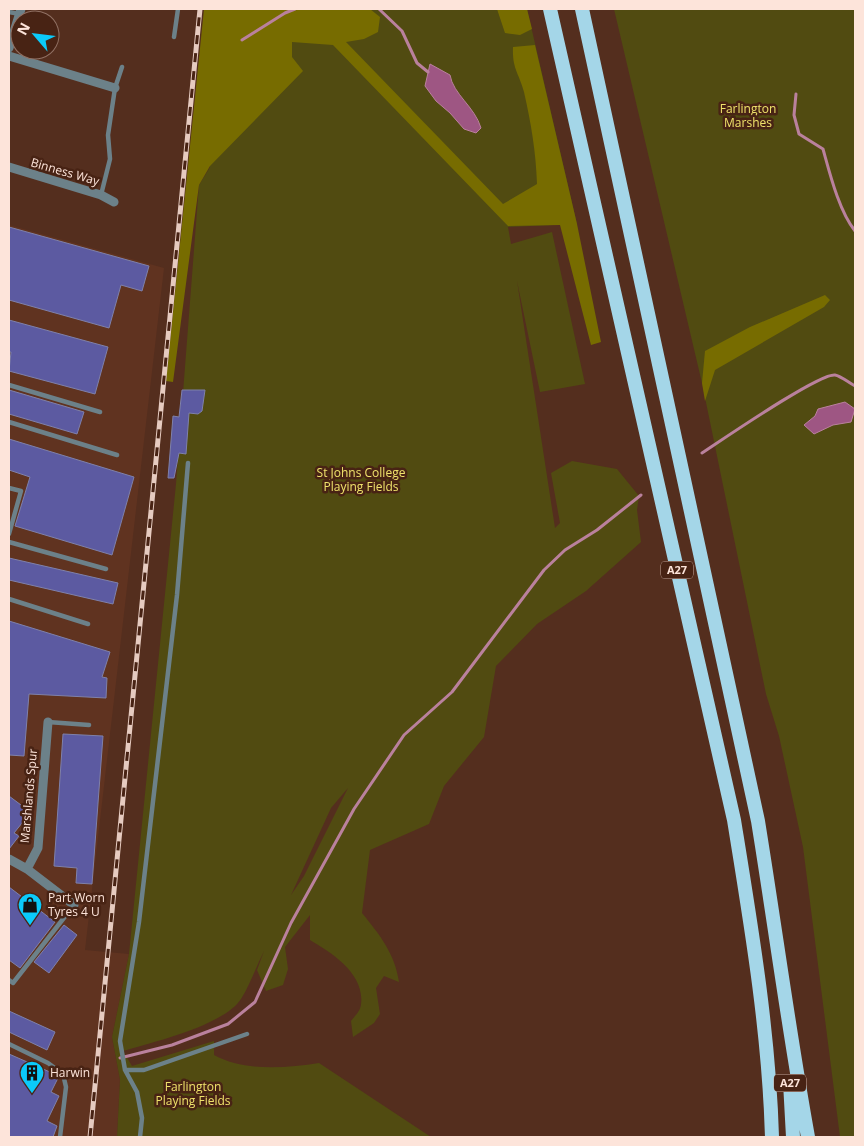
<svg xmlns="http://www.w3.org/2000/svg" width="864" height="1146" font-family="'Open Sans',sans-serif">
<style>
.built{fill:#603320}
.green{fill:#514b11;fill-rule:evenodd}
.forest{fill:#776c00}
.water{fill:#9e5683;stroke:#ba819d}
.lines{fill:none;stroke-linecap:round;stroke-linejoin:round}
.stream{stroke:#ba819d;stroke-width:3}
.building{fill:#5c5aa1;stroke:#7f81aa}
.service{stroke:#6c8189;stroke-width:4.5}
.minor{stroke:#6c8189;stroke-width:9}
.trunk{stroke:#a4d6e8;stroke-width:14}
.rail-casing{stroke:#e6cbc0;stroke-width:5}
.rail{stroke:#482314;stroke-width:3;stroke-dasharray:9;stroke-linecap:butt}
.labels{text-anchor:middle;stroke-width:5;stroke-linejoin:round;paint-order:stroke}
.shield{fill:#482314;stroke:#c7aa9f;stroke-width:1}
.shield-label{font-size:11px;font-weight:bold;fill:#fde4da}
.park-label{font-size:12px;fill:#efe26b;stroke:#482314}
.street-label{font-size:12px;fill:#fde4da;stroke:#482314}
.poi-label{font-size:12px;fill:#fde4da;stroke:#482314;text-anchor:start}
</style>
<rect width="100%" height="100%" fill="#542e1e"/>
<path class="built" d="M9,225l155,43 -79,682 44,4 -17,83 8,43 -3,57h-108z"/>
<path class="green" d="M204,9h323l50,215 -69,3 3,17 41,-12 33,152 -45,8 -23,-111 38,247 5,-5 -9,-50 21,-12 45,8 22,27 -2,14 4,32 -55,49 -49,33 -41,42 -12,71 -40,49 -15,38 -59,26 -8,63c18,22 33,41 37,69l-15,-6 -8,12 4,26 -6,9 -21,14 -2,-16c4,-5 10,-11 10,-17 4,-30 -29,-51 -51,-64v-25l-25,32 3,22 -5,16 -17,6 -9,-21 7,-19c-8,16 -14,34 -23,48 -18,27 -88,43 -118,52l9,15 82,-25v14c31,17 72,13 105,8l112,74h-314l3,-57 -8,-43 17,-83 47,-470 23,-299 11,-18zM348,788l-44,88 -13,19 40,-87z
M614,9h241v1128h-15l-37,-290 -24,-111 -13,-42 -64,-311z"/>
<path class="forest" d="M204,9h166l10,8 -2,15 -14,7 -18,3 157,162 34,-20c-1,-32 -6,-61 -13,-92 -5,-19 -12,-23 -11,-45l22,-2 42,179 24,118 -10,3 -31,-120 -52,1 -175,-181 -41,-3v15l11,14 -93,95 -11,19 -26,197 -7,-1z
M497,9h30l5,20 -12,6 -15,-2z
M825,295l5,5 -6,7 -109,63 -10,31 -3,-18 3,-32 45,-24z"/>
<path class="water" d="M430,64l20,11c3,19 25,32 31,53l-5,5 -12,-4 -14,-16 -14,-12 -11,-15z
M845,402l10,7 -4,13 -18,3 -19,9 -10,-9 11,-9 3,-7z"/>
<g class="lines">
<path class="stream" d="M379,9l23,22 15,32 11,9
M242,40l43,-27 10,-4
M796,94l-2,21 5,19 24,15c7,25 16,62 32,82
M702,453c20,-13 117,-80 133,-78 6,1 14,8 20,11
M120,1058l52,-13 56,-21 27,-22 36,-79 63,-114 50,-74 48,-43 92,-122 21,-20 32,-20 44,-35"/>
</g>
<path class="building" d="M9,227l140,39 -7,25 -21,-6 -12,43 -100,-28z
M9,320l99,27 -13,47 -86,-23 2,-19h-2z
M9,390l75,22 -7,22 -68,-20z
M182,390h23l-3,21 -4,3 -9,-1 -3,41 -7,-1 -5,25h-6l5,-62 6,1z
M9,439l125,38 -22,78 -97,-29 15,-49 -21,-7z
M9,558l109,25 -5,21 -104,-24z
M9,621l101,31 -8,25 5,1 -1,20 -77,-4 -5,62 -15,-1z
M63,734l40,2 -11,148 -16,-1 1,-15 -23,-2z
M9,796l16,12 -4,6 5,4 -12,15 5,3 -10,13z
M9,887l46,35 -35,46 -11,-8z
M64,925l13,10 -28,38 -15,-11z
M9,1011l46,21 -8,18 -38,-18z
M9,1054l50,22 -8,16 8,4 -12,25 10,5 -4,11h-44z"/>
<g class="lines">
<path class="service" d="M9,12l11,2
M174,37l4,-28
M101,195l9,-36 -2,-24 7,-47 7,-21
M9,385l91,27
M9,422l108,33
M9,488l12,3 -12,43
M9,542l97,27
M9,599l79,25
M48,722l41,3
M9,980l4,3 61,-78
M9,1044l39,19 15,11 3,13 -6,50
M125,1070h19l103,-36
M140,1137l2,-19 -5,-26 -12,-22 -5,-29 19,-119 38,-327 11,-132"/>
<path class="minor" d="M9,48l12,-39
M9,56l106,32
M9,167l92,28 13,7
M9,859l18,10 47,36
M27,869l11,-21 10,-126"/>
<path class="trunk" d="M550,9l184,811c17,105 35,211 38,317
M582,9l176,812c17,105 31,211 50,316
M790,1082l3,55"/>
<defs>
<path id="rail" d="M90,1137l110,-1128"/>
</defs>
<use href="#rail" class="rail-casing"/>
<use href="#rail" class="rail"/>
</g>
<defs>
<symbol id="shop-pin" viewBox="-11 -11 22 30"><path d="M0 17L-7.5 6A9.5 9.5 0 1 1 7.5 6Z" fill="#0bcafa" stroke="#482314"/><path d="M-5-2.5h2.3a2.7 3.5 0 0 1 5.4 0H5L5.5 6h-11ZM-1.5-2.5h3a1.5 2.3 0 0 0-3 0Z" fill="#111"/></symbol>
<symbol id="building-pin" viewBox="-11 -11 22 30"><path d="M0 17L-7.5 6A9.5 9.5 0 1 1 7.5 6Z" fill="#0bcafa" stroke="#482314"/><path d="M-4-6H4V6H1V3H-1V6H-4ZM-2.5-4.3h1.7v1.8h-1.7ZM.8-4.3h1.7v1.8H.8ZM-2.5-1h1.7V.8h-1.7ZM.8-1h1.7V.8H.8Z" fill="#111"/></symbol>
</defs>
<g fill-rule="evenodd">
<use href="#shop-pin" x="16" y="891" width="28" height="38"/>
<use href="#building-pin" x="18" y="1059" width="28" height="38"/>
</g>
<g class="labels">
<g class="shield">
<rect x="661" y="561.5" width="32" height="17" rx="4"/>
<rect x="774" y="1074.5" width="32" height="17" rx="4"/>
</g>
<g class="shield-label">
<text x="677" y="574">A27</text>
<text x="790" y="1087">A27</text>
</g>
<g class="park-label">
<text x="748" y="113">Farlington<tspan x="748" dy="14">Marshes</tspan></text>
<text x="361" y="477">St Johns College<tspan x="361" dy="14">Playing Fields</tspan></text>
<text x="193" y="1091">Farlington<tspan x="193" dy="14">Playing Fields</tspan></text>
</g>
<g class="street-label">
<text transform="translate(65 172) rotate(16)" y="4">Binness Way</text>
<text transform="translate(29 796) rotate(-85)" y="4">Marshlands Spur</text>
</g>
<g class="poi-label">
<text x="48" y="902">Part Worn<tspan x="48" dy="14">Tyres 4 U</tspan></text>
<text x="50" y="1077">Harwin</text>
</g>
</g>
<rect width="864" height="1146" fill="none" stroke="#fde4da" stroke-width="20"/>
<g transform="translate(35 35) rotate(298)"><circle r="24" fill="#482314" stroke="#907063"/>
<path d="M0-4L9 19L0 12L-9 19Z" fill="#0bcafa"/>
<text y="-8" font-size="14" font-weight="bold" text-anchor="middle" fill="#fde4da">N</text>
</g>
</svg>
